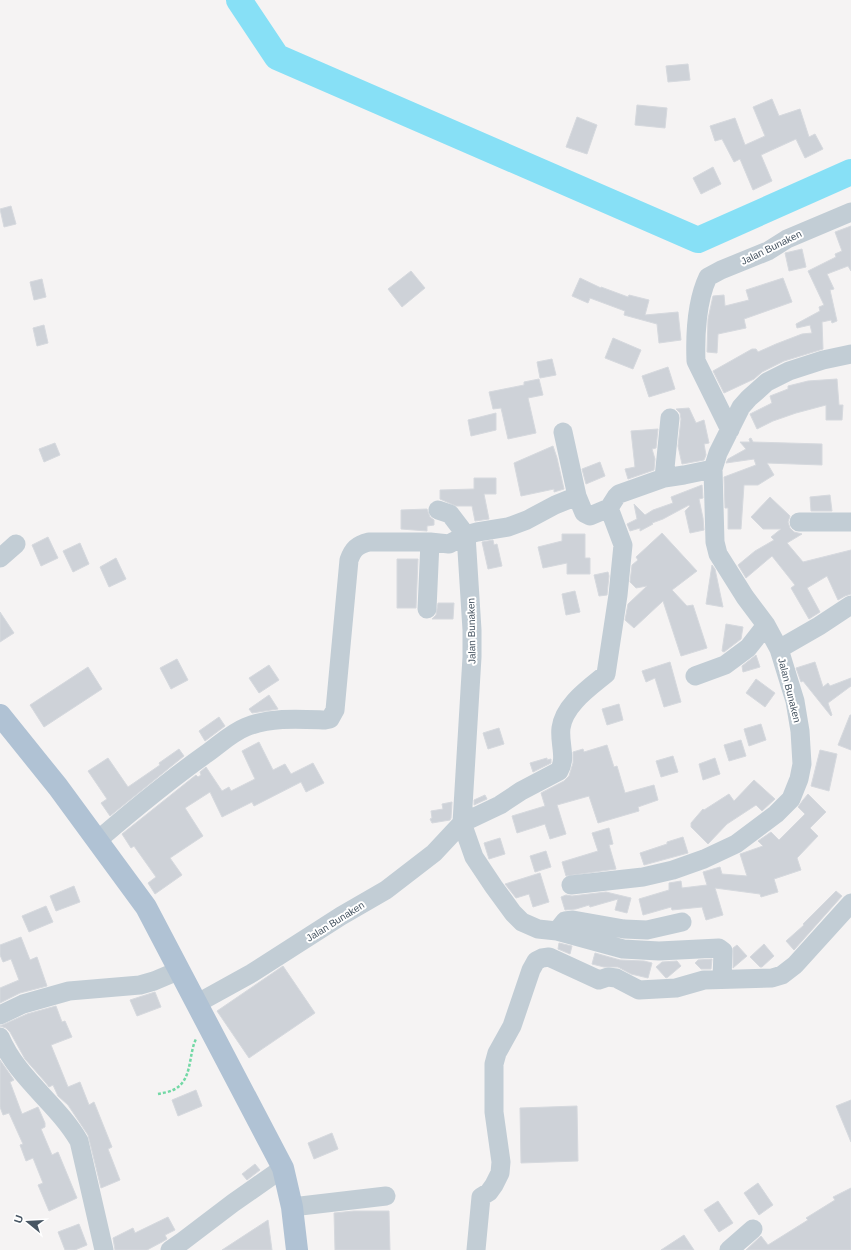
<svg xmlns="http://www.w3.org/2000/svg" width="851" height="1250" font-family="Arial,sans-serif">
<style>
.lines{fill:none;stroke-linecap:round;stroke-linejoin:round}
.river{stroke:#87e0f6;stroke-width:26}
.building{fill:#ced2d8;stroke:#d6d9de}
.path{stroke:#72d8a5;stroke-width:2.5;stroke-dasharray:3 2;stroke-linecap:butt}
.minor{stroke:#c2cdd5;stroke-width:19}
.major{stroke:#b0c2d4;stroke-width:22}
.labels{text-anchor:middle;stroke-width:4;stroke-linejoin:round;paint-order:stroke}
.street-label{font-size:10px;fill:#485663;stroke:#fff}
</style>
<rect width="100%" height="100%" fill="#f5f3f3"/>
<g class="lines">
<path class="river" d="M239,0l38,57 421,183 153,-68"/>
</g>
<path class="building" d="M688,64l2,16 -22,2 -2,-16z
M772,99l7,17 21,-7 9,28 6,-3 8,15 -18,9 -9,-19 -35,16 11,26 -19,9 -13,-31 -6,3 -12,-23 -7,2 -5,-15 25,-8 10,27 20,-9 -12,-29z
M637,105l30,3 -2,20 -30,-3z
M577,117l20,8 -10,29 -21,-7z
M713,167l8,17 -20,10 -8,-16z
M11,206l5,18 -12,3 -4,-18z
M851,226v45l-3,-5 -21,8 7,15 -4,1 7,31 -5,2 -1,-3 -9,2 1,27 -39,12 -22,11 -8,7 -30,14 -11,-22 39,-22h4l2,3 18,-8 26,-10 10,-1 -2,-8 -13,3 -1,-4 24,-13 -1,-4 5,-2 -16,-34 28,-14 -1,-3 7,-3 -7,-19z
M802,249l4,18 -17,4 -4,-18z
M411,271l14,17 -23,19 -14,-18z
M580,278l21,10v-1l27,10 1,-2 20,5 -4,15 33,-3 3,28 -22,3 -2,-19 -33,-9 1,-4 -35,-13 -2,5 -16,-7z
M783,278l9,24 -48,17 2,9 -28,6 -1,19 -10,-1 1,-33 5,-23 11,-1 1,11 24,-6 -3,-10z
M42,279l4,18 -12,3 -4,-18z
M44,325l4,18 -11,3 -4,-18z
M613,338l28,12 -8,19 -28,-11z
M552,359l4,16 -16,3 -3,-16z
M668,367l7,22 -26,8 -7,-21z
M539,379l4,16 -15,3 8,35 -28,6 -7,-31 -8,1 -4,-17 35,-7v-3z
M837,379l2,26h4l-1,15h-16v-15l-30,8 -23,8 -16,8 -7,-15 22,-11 -2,-7 18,-7v-3l20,-5z
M689,408l7,15 8,-3 5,23 -5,1 2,11 -2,5 -22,4 -4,-18 3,-27 -1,-6 -4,-4z
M496,413v17l-25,6 -3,-16z
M658,429l-2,19 -4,1 3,10 -1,11 -26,9 -3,-10 10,-2 -4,-36z
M751,438l2,4 69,2v21l-55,-2 7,12 -16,10h-14l-3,44h-13v-21h-3l-1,-31 32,-12 -2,-6 -28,4 2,-4 18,-10 -6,-7h10l-1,-3z
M55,443l5,12 -16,7 -5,-13z
M553,446l4,12 7,31 -10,3v-3l-33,7 -7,-33z
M600,462l5,14 -19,8 -4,-15z
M474,478h22v16h-12l5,25 -14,2 -3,-15h-16l-16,-7v-9l34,-1z
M702,485l1,13 -4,1 4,19 1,12 -14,3 -5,-22 5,-5 -1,-1 -26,14 -11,4 1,1 -13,7v-3l-10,3 -3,-7 10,-5 -3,-15 11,11 8,-5 20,-7 -2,-6z
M830,495l2,16h-21l-1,-14z
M770,497l20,19 -2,6 2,6 4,4 8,2 -15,9 16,19 48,-12v44l-6,2 -7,4 -11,-24 -20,12 13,24 -11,7 -18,-31 4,-3 -23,-29 -26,22 -8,-13 17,-14 19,-11 -3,-3 10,-8h-18l-12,-12z
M427,509l3,8 4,3v5l-7,1v5l-26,-2v-19z
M662,533l35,38 -25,19 15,16 6,-1 14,43 -26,8 -18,-55 -29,27 -9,-8 3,-16 19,-18 -11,2 -6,-6 2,-17 6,-5 -2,-3z
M562,534h23v24h5v16h-23v-11l-24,5 -5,-21 24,-6z
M48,537l10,21 -17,8 -9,-21z
M493,540l1,5 3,-1 5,22 -14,3 -6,-27z
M80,543l9,21 -16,8 -10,-21z
M116,558l10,21 -17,8 -9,-20z
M397,559h21l-2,49h-19z
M712,565l3,4 8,38 -17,-3z
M608,572l1,4 -2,19 -8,1 -5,-21z
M575,591l5,21 -14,3 -4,-21z
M438,603h16l-1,16h-21l4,-4z
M0,612l14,21 -14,9z
M726,624l17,3 -2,12 -17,13 -2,-1z
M756,655l4,12 -17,5 -1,-6z
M177,659l11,21 -17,9 -11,-21z
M670,662l11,40 -17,5 -9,-29 -9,4 -4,-11z
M815,662l8,25 5,-4 2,3 21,-8v8l-23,17 4,12 -1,1 -28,-35 -2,1 -5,-14z
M269,665l10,15 -20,13 -10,-15z
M88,667l14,22 -58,38 -14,-22z
M756,679l19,14 -10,14 -19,-14z
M269,695l9,14 -26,4 -3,-4z
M619,704l4,16 -16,5 -5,-16z
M850,715h1v35l-13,-5z
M219,717l6,9 -20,15 -6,-10z
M761,724l5,16 -17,6 -5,-17z
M499,728l5,16 -16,5 -5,-16z
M741,740l5,16 -17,5 -5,-16z
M259,742l14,28 12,-6 6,10 22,-11 11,20 -18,9 -5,-10 -47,24 -2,-4 -30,15 -12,-25 -25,16 18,28 -33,22 12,17 -27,19 -7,-11 8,-6 -22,-31 -3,2 -9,-14 74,-59 2,2 3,-2 -1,-3 6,-5 16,24 7,-4 2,4 24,-12 -13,-28z
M607,745l7,22 3,-1 8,27 29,-8 4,15 -20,7 1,4 -41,12 -9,-27 -32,9 9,29 -16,5 -5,-15 -28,9 -5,-17 33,-10 -4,-13 23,-12 5,-5 4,-13v-11l10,-3 1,3z
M179,749l5,7 -74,60 -9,-13 6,-4 -19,-28 20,-13 20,29 32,-22 -1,-2z
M820,750l17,4 -8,37 -18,-5z
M673,756l5,16 -17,5 -5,-16z
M547,758v2l4,-1v4l-18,9 -3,-9z
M715,758l5,16 -17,6 -4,-16z
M754,780l21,19 -13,12 -6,-6 -29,19 -19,20 -17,-17v-4l12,-14 1,1 25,-16 5,7z
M808,794l18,18 -16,16 8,8 -21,22 4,12 -27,9 4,13 -17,5 -1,-3 -45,-6 8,27 -17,5 -4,-13 -30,3 -1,-3 -28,8 -4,-16 30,-9v-7l12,-2 1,7 25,-3 -4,-13 17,-5 2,7 25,2 -7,-22 23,-8 -5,-5 13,-9 8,8 26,-26 -7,-7 5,-7z
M485,795l2,4 -13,6v-5z
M452,802l-1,16 -1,2 -18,3 -2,-4 2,-1 -1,-7 12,-2 -1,-5z
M609,828l4,16 -4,1 7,24 -50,7 -4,-14 36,-11 -6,-18z
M683,837l5,16 -44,12 -4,-12 27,-9v-2z
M500,838l5,16 -16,5 -5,-16z
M546,851l5,16 -16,5 -5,-16z
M540,873l9,29 -16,5 -4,-13 -13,4 -11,-14z
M74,886l6,16 -24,9 -6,-15z
M836,891l6,5 -48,54 -8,-9 18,-16 -1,-1z
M606,892l25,6 -4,15 -12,-3 3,-11 -28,8 -1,-2 -13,4 -11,1 -4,-13 5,-2 6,1z
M46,906l7,16 -24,10 -7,-16z
M21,937l9,23 7,-3 10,29 -27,7 -20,10v-15l19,-8 -8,-21 -8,3 -3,-7v-10z
M559,943l13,3 -2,8 -12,-5z
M764,944l10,12 -12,11h-2l-10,-10z
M737,945l10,11 -14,12v-20z
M595,953l25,7 24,1 8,2 -4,15 -17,-4 -13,-7h-14l-12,-3z
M712,959l-1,10h-10l-6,-6 3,-3z
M677,961l4,5 -13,11 -2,1 -10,-11 6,-5z
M283,966l32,47 -66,45 -32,-47z
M155,992l6,15 -24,9 -7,-16z
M56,1006l6,16 3,-1 7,16 -21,8 17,42 12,-5 9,23 5,-3 18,45 -4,2 12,31 -19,8 -13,-53 -20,-30 -10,-9 -5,-11 -4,2 -3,-4 -21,-24 -15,-27 -4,-4 -6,-2 27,-12z
M0,1060l14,20 -4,2 12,32 16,-7 7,16v4l-4,2 11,26 6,-3 19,46 -28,13 -11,-26 5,-2 -10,-25 -7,3 -6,-16 3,-1 -14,-31 -6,2 -3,-8z
M196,1090l6,16 -24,10 -6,-16z
M851,1100v42l-15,-36z
M577,1106l1,55 -57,2 -1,-55z
M332,1133l6,16 -24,10 -6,-16z
M255,1164l5,6 -13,10 -5,-6z
M758,1183l15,22 -14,10 -15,-22z
M851,1188v62h-105l15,-14 7,9 40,-25 -2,-2 29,-18 -2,-3z
M718,1201l15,22 -14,9 -15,-22z
M354,1211h35l1,39h-55l-1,-37z
M168,1217l7,13 -10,5 2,4 -5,3 -15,8h-32l-2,-12 20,-10 2,5z
M268,1220l4,30h-50z
M79,1224l8,21 -12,5h-10l-7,-18z
M684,1235l10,15h-33z"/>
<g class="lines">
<path class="path" d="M158,1094c5,-1 11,-2 15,-4 20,-9 15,-35 23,-51"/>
<path class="minor" d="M730,430l-34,-69c-1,-26 1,-61 12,-84l13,-7 47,-19 19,-12 64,-27
M563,432l14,64 7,17 6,3 19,-8
M664,478l6,-60
M609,508l7,-11 3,-3 45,-16 20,-3 29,-6
M438,510l12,4 16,21 6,95v27l-10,166 12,34 20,30 19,26 9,9 16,7 19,2 66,18 36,2 60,-3 4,3 -1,28
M799,522h52
M0,558l16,-14
M427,609l3,-67 19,2 17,-9 11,-3 31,-5 19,-7 28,-15 22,-9
M779,649l40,-23 32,-21
M695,676l30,-11 23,-17 18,-23
M98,840c35,-30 70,-59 108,-86 13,-9 25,-21 40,-27 25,-10 53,-8 79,-7l5,-1 5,-9 14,-150c4,-11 8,-15 20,-18h61
M571,885l72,-8 30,-7 31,-11 32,-15 40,-30 15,-15 8,-20 3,-15 -2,-33 -5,-30 -16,-52 -13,-24 -21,-28 -27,-43 -3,-12 -2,-73 5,-16 23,-46 8,-9 18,-16 22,-11 34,-11 28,-6
M557,931l8,-10 8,-1 51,9 23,1 35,-8
M196,1004l56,-31 89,-57 45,-26 48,-37 28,-30 38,-18 21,-14 38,-20c8,-13 0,-28 2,-43 3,-23 28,-40 45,-54l12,-79 5,-50 -14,-37
M0,1015l23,-11 46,-13 71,-6 14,-4 26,-11
M0,1037c17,41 57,66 79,104l25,109
M292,1207l94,-11
M170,1250l13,-9 50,-38 50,-35
M476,1250l5,-53 8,-5 5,-7 6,-12 1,-11 -7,-50v-48l3,-11 15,-27 19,-56 5,-9 6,-3 7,-1 50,23 9,-3 8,1 23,12 37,-2 28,-8 68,-2 10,-3 13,-10 56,-62
M729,1250l24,-21"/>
<path class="major" d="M0,715l58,72 88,120 137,261 9,39 5,43"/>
</g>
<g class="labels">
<g class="street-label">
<text transform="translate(771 247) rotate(-26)" y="4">Jalan Bunaken</text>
<text transform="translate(471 631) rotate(-91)" y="4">Jalan Bunaken</text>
<text transform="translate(790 690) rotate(76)" y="4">Jalan Bunaken</text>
<text transform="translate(335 921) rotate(-32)" y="4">Jalan Bunaken</text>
</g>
</g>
<g transform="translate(28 1222) rotate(288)" stroke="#ffffff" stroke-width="3" paint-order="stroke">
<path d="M0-3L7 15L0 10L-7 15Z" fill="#485663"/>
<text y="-6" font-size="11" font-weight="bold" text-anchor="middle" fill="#485663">U</text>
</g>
</svg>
